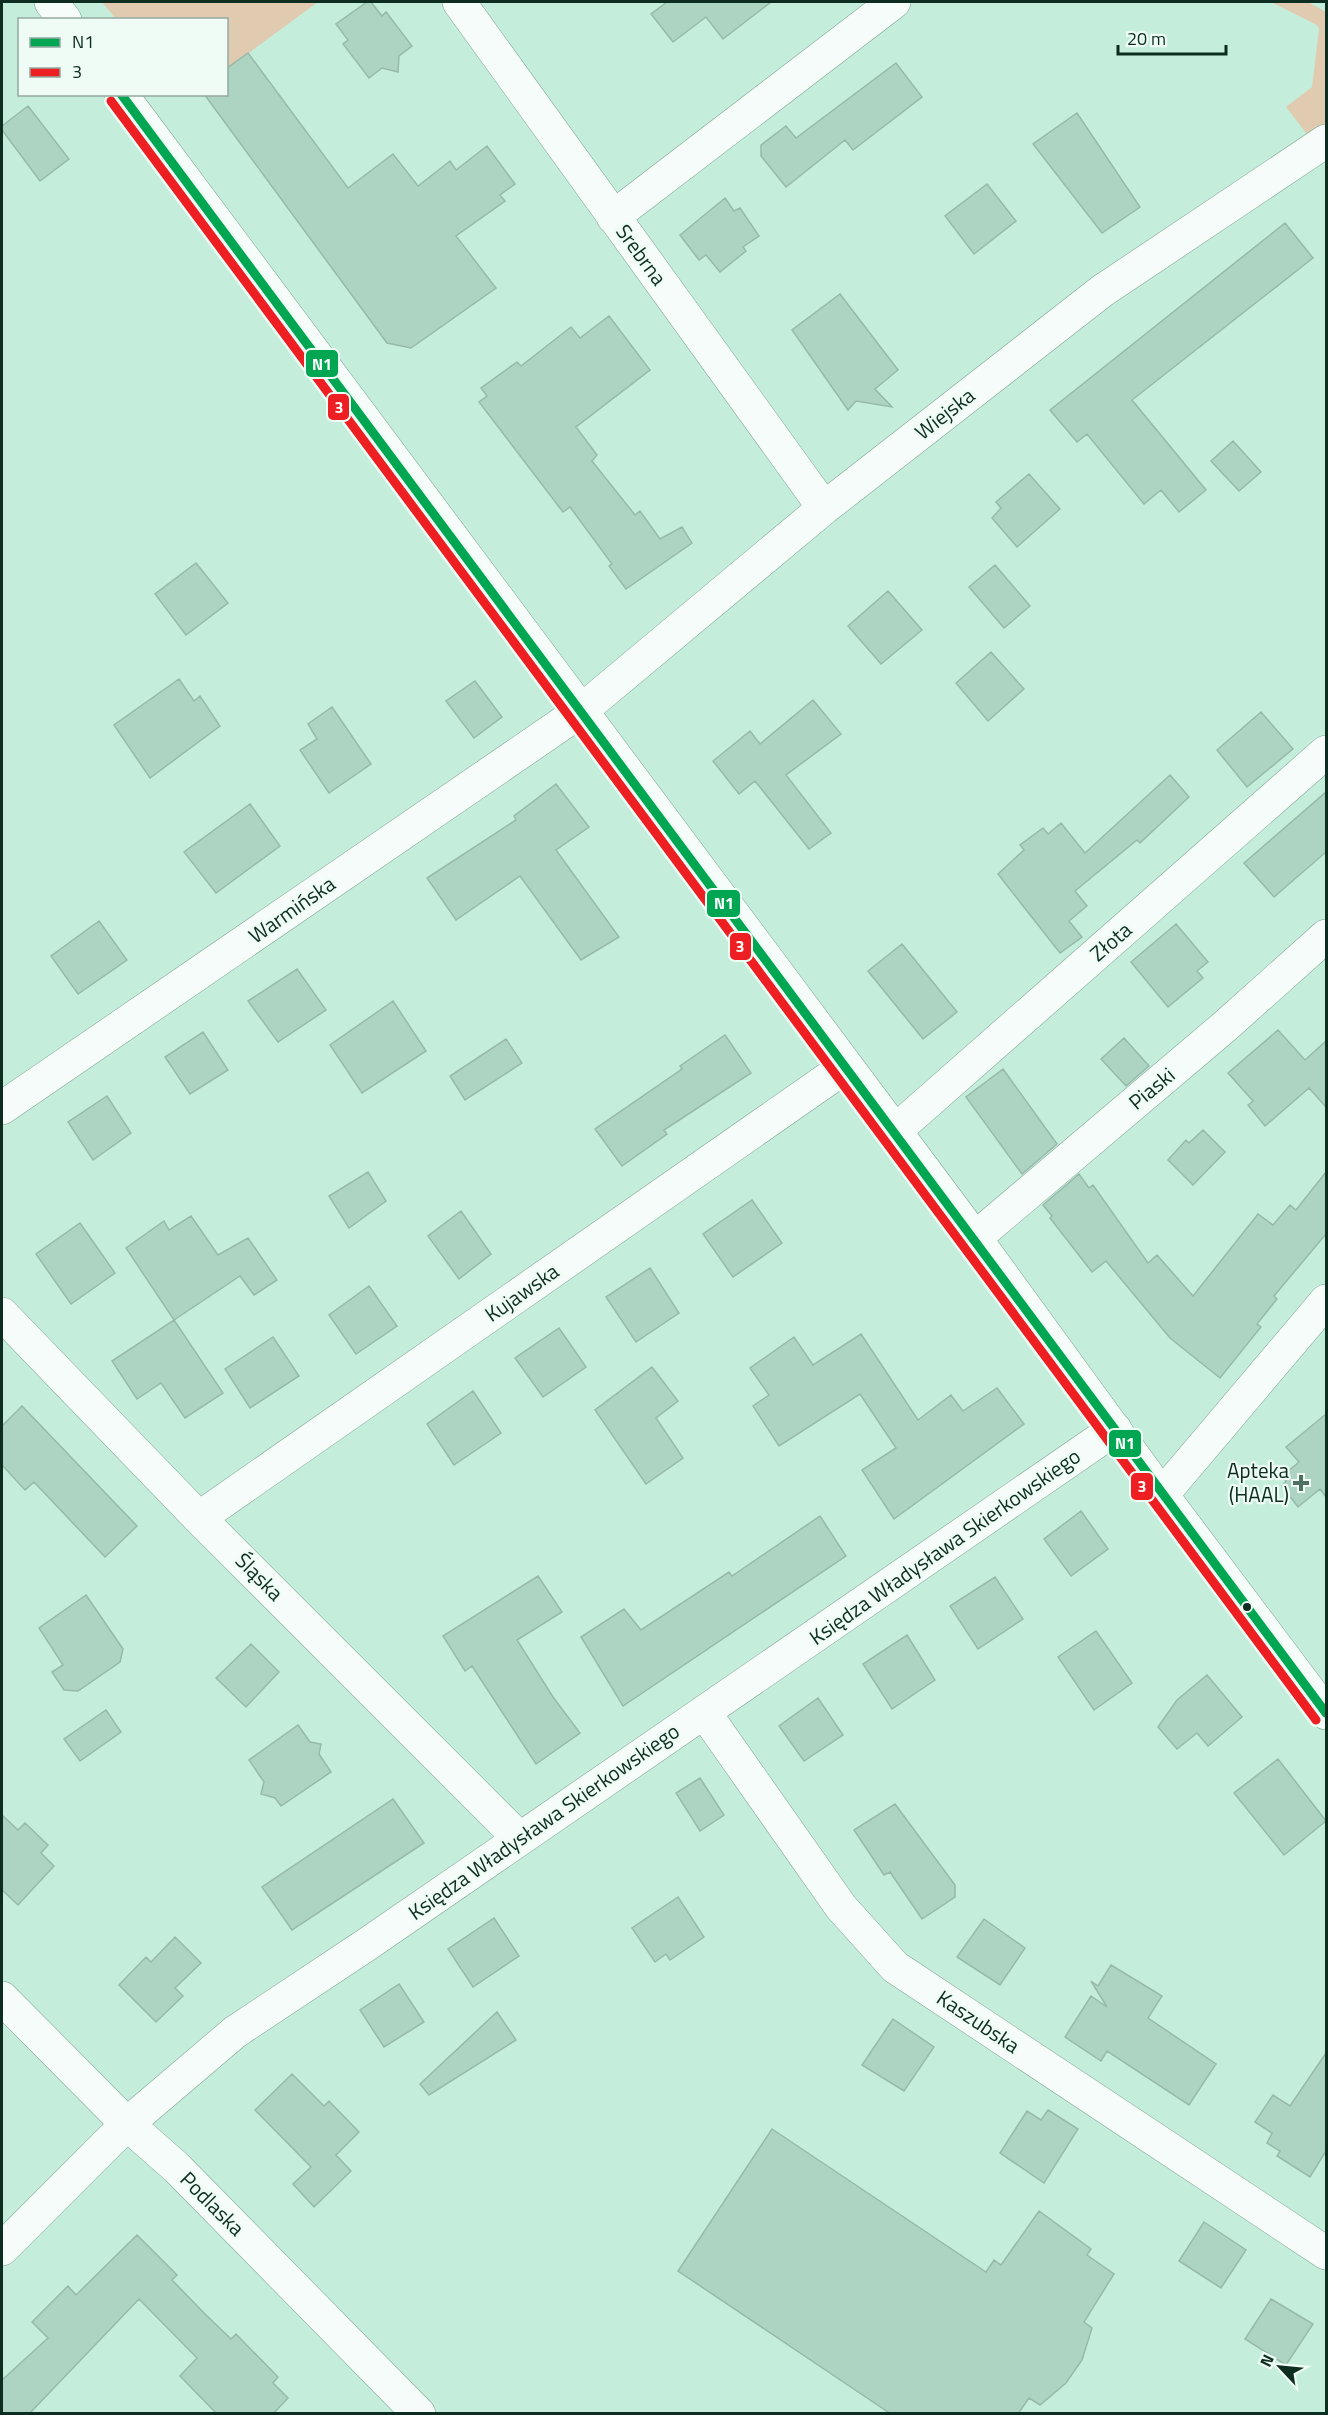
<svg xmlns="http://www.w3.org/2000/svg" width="1328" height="2415" font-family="'Titillium Web',sans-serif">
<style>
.green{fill:#e0cab0}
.building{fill:#add4c3;stroke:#97b9aa;stroke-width:1.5}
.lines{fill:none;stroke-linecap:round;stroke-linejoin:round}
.minor-casing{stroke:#81a394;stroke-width:34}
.minor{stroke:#f6fcfa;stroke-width:33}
.bus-1-casing{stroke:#eefcf5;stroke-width:14}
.bus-2-casing{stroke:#eefcf5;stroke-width:14}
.bus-1{stroke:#00a651;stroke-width:9}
.bus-2{stroke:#ee1f23;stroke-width:9}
.poi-dot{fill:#4d7162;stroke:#eefcf5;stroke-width:2}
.bus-dot{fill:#0d2d21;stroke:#eefcf5;stroke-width:2}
.labels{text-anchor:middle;stroke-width:4.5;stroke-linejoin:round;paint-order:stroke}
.street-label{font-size:21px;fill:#0d2d21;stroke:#eefcf5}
.poi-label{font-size:21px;fill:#0d2d21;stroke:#eefcf5;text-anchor:end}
.line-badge{stroke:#eefcf5;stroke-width:2}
.badge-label{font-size:16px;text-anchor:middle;font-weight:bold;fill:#fff}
</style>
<rect width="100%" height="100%" fill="#c4eedb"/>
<path class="green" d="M102,2h216l-91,67 -1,-49 -110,-1z
M1271,2h37l18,10v116l-16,10 -24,-31 26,-20 7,-58 -2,-4z"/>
<path class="building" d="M367,2h4l11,14 4,-4 26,34 -13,10 -1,16 -16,-4 -13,10 -26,-34 5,-4 -12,-16z
M667,2h104l-48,37 -17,-22 -33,25 -22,-28z
M248,53l100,135 45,-34 25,32 32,-25 6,9 31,-24 28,38 -15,11 5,6 -49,35 40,52 -85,60 -24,-5 -183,-249h22v-25z
M896,63l26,34 -69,53 -8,-10 -59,47 -25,-31v-11l25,-19 10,12z
M28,106l41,53 -29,22 -38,-51v-4z
M1077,113l63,94 -38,26 -69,-89z
M987,184l29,37 -42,33 -29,-38z
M725,198l9,13 6,-3 19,28 -16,11 3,4 -26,21 -14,-17 -7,5 -19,-25z
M1285,223l28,35 -181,142 74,90 -27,22 -18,-22 -17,14 -57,-70 -10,8 -27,-32z
M840,294l58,76 -23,19 17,18 -36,-6 -8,9 -56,-80z
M609,316l41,54 -74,57 21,28 -5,6 43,54 5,-4 20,28 22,-12 10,16 -66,46 -17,-23 3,-2 -42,-57 -7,5 -84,-110 8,-6 -6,-8 36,-26 4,4 50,-39 9,11z
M1233,441l28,31 -22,19 -28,-30z
M1029,474l31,35 -43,38 -25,-29 9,-10 -5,-6z
M196,563l32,40 -42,32 -31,-41z
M995,565l35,41 -26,22 -35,-41z
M888,591l34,39 -41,34 -33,-38z
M991,652l33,37 -36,32 -32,-38z
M179,679l15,22 6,-5 20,30 -70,52 -36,-53z
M475,681l27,36 -28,21 -28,-37z
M813,700l28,34 -55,41 45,58 -22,16 -54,-68 -16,13 -26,-33 37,-30 10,13z
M332,707l39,57 -42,29 -29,-43 17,-11 -9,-15z
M1261,712l32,37 -46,38 -30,-37z
M1170,775l19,22 -49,46 -3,-3 -62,51 12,15 -18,15 13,16 -22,16 -62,-79 26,-24 -4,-5 23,-17 5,6 13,-11 24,30z
M556,784l33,43 -33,23 63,87 -38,23 -61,-84 -64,44 -29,-42 89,-58 -2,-4z
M1326,792v60l-52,45 -30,-34z
M250,804l30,42 -64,47 -32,-41z
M99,921l28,39 -49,34 -27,-38z
M1176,924l32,38 -11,9 6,7 -35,29 -37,-45z
M902,944l55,68 -34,27 -55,-68z
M297,969l29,41 -48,32 -30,-41z
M393,1001l33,50 -64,42 -32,-48z
M1278,1030l27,30 21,-19v66l-17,-19 -44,38 -17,-21 5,-4 -25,-28z
M203,1032l25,38 -38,24 -25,-37z
M725,1035l26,38 -87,57 3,4 -45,32 -27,-37 87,-60 -2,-3z
M1124,1038l25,28 -23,20 -25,-27z
M506,1039l16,24 -57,37 -15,-24z
M1003,1069l54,75 -35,30 -56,-77z
M107,1096l24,37 -38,27 -25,-38z
M1203,1130l22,22 -32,33 -25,-25 18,-20 3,3z
M368,1172l18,29 -37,27 -20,-32z
M1326,1172v62l-52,62 3,3 -20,25 4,3 -41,51 -50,-40 -64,-77 -14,11 -42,-54 2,-2 -9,-11 36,-31 10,14 4,-3 55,78 9,-8 36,41 65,-82 15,11 17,-20 6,5z
M752,1200l30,43 -49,34 -30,-43z
M461,1211l30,43 -32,25 -31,-43z
M191,1216l27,39 30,-17 29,42 -23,15 -14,-19 -66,44 -48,-72 38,-27 5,9z
M80,1223l35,50 -44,31 -35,-50z
M650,1268l29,45 -43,29 -30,-45z
M369,1286l28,40 -41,28 -27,-39z
M174,1320l49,73 -38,25 -24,-35 -24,16 -25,-38z
M559,1328l27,39 -43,30 -28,-39z
M861,1334l57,86 33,-25 12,16 34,-23 27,36 -130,95 -32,-49 34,-22 -36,-54 -81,52 -26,-40 16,-11 -19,-27 44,-31 19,28z
M273,1337l26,39 -49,32 -25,-39z
M652,1367l26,34 -22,17 27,40 -37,26 -51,-74z
M473,1391l28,42 -47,32 -27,-41z
M22,1406l115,120 -32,31 -71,-75 -9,8 -23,-25v-39z
M1326,1414v83l-6,-8 -22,18 -16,-21 4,-5 -4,-5 17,-14 -13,-15z
M1081,1511l27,38 -37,27 -27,-37z
M820,1516l26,40 -223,150 -42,-69 43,-28 17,21 88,-58 3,4z
M538,1576l24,36 -45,28 36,57 27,36 -44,31 -64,-98 -7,5 -22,-35z
M995,1577l28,42 -45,30 -28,-43z
M86,1595l37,54 -3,13 -42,29 -14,-1 -12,-18 11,-7 -24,-37z
M1096,1631l36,52 -38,27 -36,-53z
M907,1635l28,45 -43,29 -29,-45z
M251,1644l28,28 -33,35 -30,-29z
M1207,1675l35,42 -34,29 -11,-13 -20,16 -19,-22 19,-27z
M818,1698l25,37 -39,26 -25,-35z
M106,1710l15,22 -41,29 -16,-22z
M298,1725l12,17 11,2 -2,10 12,18 -50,34 -6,-8 -14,-4 3,-12 -15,-22z
M1278,1759l48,62 -42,34 -50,-62z
M700,1778l24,37 -24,16 -24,-38z
M393,1799l31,44 -132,87 -30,-43z
M895,1804l60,81v12l-33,22 -32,-47 -6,3 -30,-45z
M2,1815l16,15 7,-7 23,22 -7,8 13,13 -36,39 -16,-15z
M678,1897l26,40 -34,23 -4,-6 -11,8 -23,-34z
M494,1918l25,38 -46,31 -25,-38z
M984,1919l41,29 -25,37 -43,-28z
M175,1937l26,26 -26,25 8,8 -27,26 -37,-37 27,-28 5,5z
M1111,1965l51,31 -14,22 68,46 -27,41 -82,-54 -6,10 -36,-24 26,-41 16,11 -16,-26 7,5z
M399,1984l25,38 -40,25 -24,-37z
M497,2012l19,28 -87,55 -9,-11z
M893,2019l41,28 -30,44 -42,-26z
M1326,2053v98l-16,26 -33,-21 3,-5 -13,-8 5,-10 -17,-11 18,-27 17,11z
M292,2074l32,32 5,-5 30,31 -23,23 15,16 -37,36 -21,-23 18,-17 -56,-57z
M1048,2110l30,19 -34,54 -44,-30 27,-42 14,9z
M772,2129l214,143 8,-12 7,5 38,-54 52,38 -4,6 27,19 -30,48 8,6 -10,32 -16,23 -26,22 -11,-7 -11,16h-127l-213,-143z
M1204,2222l42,28 -25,38 -42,-27z
M137,2235l40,40 -5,5 32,33 27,26 5,-5 42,43 -5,6 15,15 -15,16h-56l-37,-38 17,-18 -58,-59 -110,115h-27v-34l46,-42 -16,-16 36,-36 8,9z
M1271,2299l42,25 -27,41 -41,-26z"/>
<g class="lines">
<defs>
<path id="minor" d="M51,2l14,18
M459,2l365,506
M121,94l854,1144 187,257 164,218
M613,217l281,-215
M2,1108l580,-398 242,-202 278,-217 224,-150
M895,1131l431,-379
M975,1238l248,-210 103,-92
M2,1314l197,204 320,320
M1162,1495l164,-194
M199,1518l646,-451
M704,1712l137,195 54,60 431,286
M2,1998l125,126 49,43 243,247
M2,2249l125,-125 108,-92 131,-87 749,-516"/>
</defs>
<use href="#minor" class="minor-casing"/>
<use href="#minor" class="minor"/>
<defs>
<path id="bus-1" d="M121,94l1205,1619"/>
<path id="bus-2" d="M111,101l1205,1619"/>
</defs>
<use href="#bus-1" class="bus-1-casing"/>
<use href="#bus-2" class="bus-2-casing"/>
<use href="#bus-1" class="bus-1"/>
<use href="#bus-2" class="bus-2"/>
</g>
<path class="poi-dot" d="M1298 1474h6v6h6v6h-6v6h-6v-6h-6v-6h6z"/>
<circle class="bus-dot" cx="1247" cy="1607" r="5"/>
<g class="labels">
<g class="street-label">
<text transform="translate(641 255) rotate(54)" y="7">Srebrna</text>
<text transform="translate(945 414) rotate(-38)" y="7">Wiejska</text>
<text transform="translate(292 910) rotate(-35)" y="7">Warmińska</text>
<text transform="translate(1111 942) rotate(-41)" y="7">Złota</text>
<text transform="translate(1152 1089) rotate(-40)" y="7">Piaski</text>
<text transform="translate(522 1293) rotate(-35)" y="7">Kujawska</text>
<text transform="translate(945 1547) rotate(-35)" y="7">Księdza Władysława Skierkowskiego</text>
<text transform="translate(259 1577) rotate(45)" y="7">Śląska</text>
<text transform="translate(544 1822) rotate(-35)" y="7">Księdza Władysława Skierkowskiego</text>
<text transform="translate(978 2022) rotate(34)" y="7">Kaszubska</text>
<text transform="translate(212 2204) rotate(45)" y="7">Podlaska</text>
</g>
<g class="poi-label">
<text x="1289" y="1478">Apteka<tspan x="1289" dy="24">(HAAL)</tspan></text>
</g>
</g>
<g class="line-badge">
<rect x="305" y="349" width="34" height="29" rx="6" fill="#00a651"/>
<rect x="327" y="393" width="23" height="28" rx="6" fill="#ee1f23"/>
<rect x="706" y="889" width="35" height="29" rx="6" fill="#00a651"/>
<rect x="729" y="932" width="23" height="29" rx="6" fill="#ee1f23"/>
<rect x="1108" y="1429" width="34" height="29" rx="6" fill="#00a651"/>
<rect x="1130" y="1472" width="24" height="29" rx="6" fill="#ee1f23"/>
</g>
<g class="badge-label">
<text x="322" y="370">N1</text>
<text x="339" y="413">3</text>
<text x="724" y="909">N1</text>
<text x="740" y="952">3</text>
<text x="1125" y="1449">N1</text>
<text x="1142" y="1492">3</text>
</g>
<rect width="1328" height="2415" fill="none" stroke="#0d2d21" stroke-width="6"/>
<rect x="18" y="18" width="210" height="78" fill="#eefcf5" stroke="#94a9a0" stroke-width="1.5"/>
<rect x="30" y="38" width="30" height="9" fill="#00a651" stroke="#94a9a0" stroke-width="1.5"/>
<text x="72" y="48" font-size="18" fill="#0d2d21">N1</text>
<rect x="30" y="68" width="30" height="9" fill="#ee1f23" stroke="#94a9a0" stroke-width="1.5"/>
<text x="72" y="78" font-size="18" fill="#0d2d21">3</text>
<g transform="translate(1280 2367) rotate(296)" stroke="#eefcf5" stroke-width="4.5" paint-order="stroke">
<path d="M0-4.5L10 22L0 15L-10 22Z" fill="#0d2d21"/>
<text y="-9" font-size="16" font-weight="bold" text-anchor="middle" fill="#0d2d21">N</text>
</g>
<path d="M1118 45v9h108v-9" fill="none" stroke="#0d2d21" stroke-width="3"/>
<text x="1127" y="45" font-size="18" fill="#0d2d21" stroke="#eefcf5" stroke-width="4.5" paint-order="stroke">20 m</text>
</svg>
